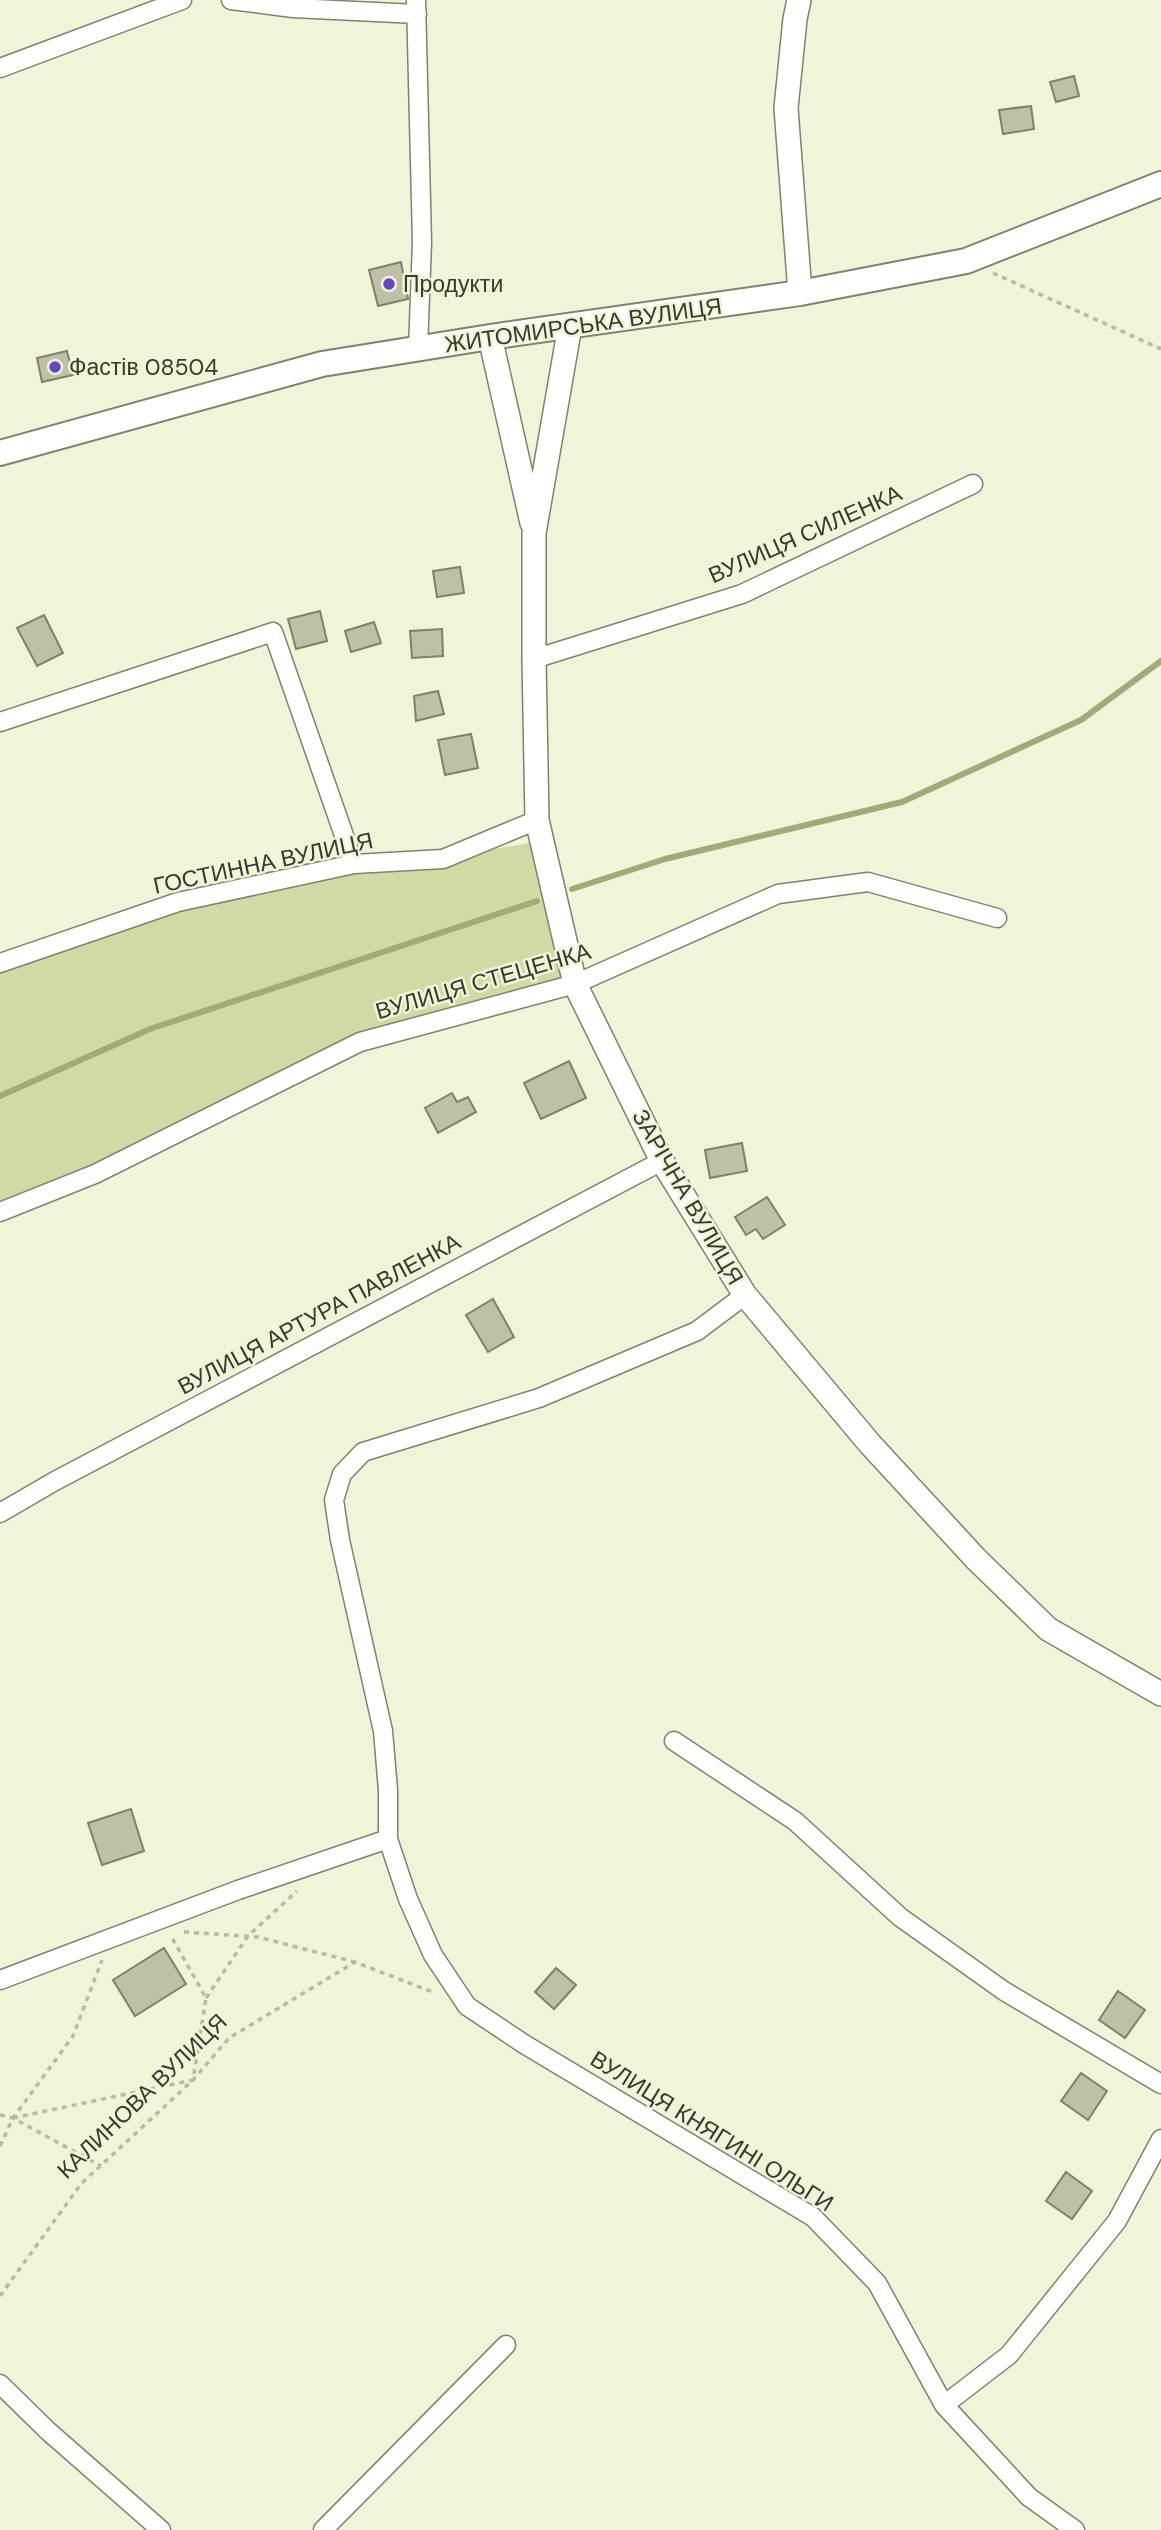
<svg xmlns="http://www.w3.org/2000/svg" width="1161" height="2530" font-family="'DM Sans',sans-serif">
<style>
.green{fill:#d4d8a4}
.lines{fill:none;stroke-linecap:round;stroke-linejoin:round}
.stream{stroke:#a5a977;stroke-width:6}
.building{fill:#bec0a7;stroke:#7f8169;stroke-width:2}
.minor-casing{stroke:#80826a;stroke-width:21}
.tertiary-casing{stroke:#80826a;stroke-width:26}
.secondary-casing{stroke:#80826a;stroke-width:28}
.path{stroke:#b8baa5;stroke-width:3.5;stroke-dasharray:5 5;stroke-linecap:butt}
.minor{stroke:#fff;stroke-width:18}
.tertiary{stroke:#fff;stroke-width:23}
.secondary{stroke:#fff;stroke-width:24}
.poi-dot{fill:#6745bd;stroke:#f1f4d9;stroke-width:2.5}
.labels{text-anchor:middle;stroke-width:5;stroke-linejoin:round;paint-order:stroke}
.poi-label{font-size:23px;fill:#38392f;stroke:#f1f4d9;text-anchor:start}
.street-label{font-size:23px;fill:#38392f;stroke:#f1f4d9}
</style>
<rect width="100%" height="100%" fill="#f1f4d9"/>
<path class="green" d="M542,841l33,143 -215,58 -360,170v-248l178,-62z"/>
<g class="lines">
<path class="stream" d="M572,889l93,-30 237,-57 179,-82 80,-59
M0,1096l150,-67 387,-128"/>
</g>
<path class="building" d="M1074,76l5,20 -23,6 -6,-20z
M1031,106l3,23 -31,5 -4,-24z
M401,262l7,37 -30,7 -9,-36z
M67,351l6,24 -31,7 -5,-24z
M460,567l4,26 -27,4 -4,-26z
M320,611l7,30 -31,8 -8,-30z
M44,615l19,38 -26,13 -20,-38z
M374,622l7,21 -30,9 -6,-21z
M442,629l1,27 -31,2 -2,-27z
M438,691l6,23 -28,7 -2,-25z
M471,734l7,34 -33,7 -7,-35z
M569,1061l17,37 -45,21 -17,-36z
M452,1093l5,9 11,-5 8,15 -38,21 -13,-25z
M742,1143l5,28 -37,7 -5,-28z
M767,1197l18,28 -22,14 -7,-10 -10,6 -11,-18z
M493,1299l21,38 -26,15 -22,-37z
M131,1809l13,42 -42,14 -14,-42z
M164,1948l22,36 -51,32 -22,-36z
M556,1968l20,17 -22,24 -19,-17z
M1118,1991l27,19 -20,28 -26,-18z
M1081,2073l26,18 -19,29 -27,-19z
M1066,2172l26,19 -20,28 -26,-18z"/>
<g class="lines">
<defs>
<path id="minor" d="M231,0l62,8 124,6
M416,0l6,242 -4,107
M0,68l182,-68
M534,659l208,-65 231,-110
M0,722l273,-90 81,232
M0,963l178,-61 176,-38 89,-5 94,-39
M0,1212l95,-38 265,-132 215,-58 203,-90 90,-12 129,36
M0,1513l55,-32 607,-320
M674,1741l121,80 105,96 104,74 157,93
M388,1839l20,60 25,56 34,51 57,38 289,173 64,66 67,122 85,92 46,33
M0,1980l238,-90 150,-51v-49l-5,-59 -43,-191 -6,-40 8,-26 21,-22 176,-54 158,-67 48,-36
M0,2384l48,47 113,99
M944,2405l65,-50 108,-134 44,-82
M323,2530l183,-185"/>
<path id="tertiary" d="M799,0l-4,19 -9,89 14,185
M570,326l-36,207v126l3,161 38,164 87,177 83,134 125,149 106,115 72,70 113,65
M490,337l42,186"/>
<path id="secondary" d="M0,453l322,-89 168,-27 310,-44 166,-32 195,-77"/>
</defs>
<use href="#minor" class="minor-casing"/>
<use href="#tertiary" class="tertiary-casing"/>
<use href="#secondary" class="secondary-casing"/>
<path class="path" d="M993,273l168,76
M184,1932l74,5 97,25
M206,1998l42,-62 49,-45
M0,2115l13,3 88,48
M13,2118l180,-38 13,-82 -35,-62
M0,2146l13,-28 60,-82 29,-76
M0,2296l81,-112 112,-104 36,-42 126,-76 80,31"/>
<use href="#minor" class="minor"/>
<use href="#tertiary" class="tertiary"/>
<use href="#secondary" class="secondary"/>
</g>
<g class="poi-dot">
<circle cx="389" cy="284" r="7"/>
<circle cx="55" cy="367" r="7"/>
</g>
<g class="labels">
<g class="poi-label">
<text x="403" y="292">Продукти</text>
<text x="69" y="375">Фастів 08504</text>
</g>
<g class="street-label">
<text transform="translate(583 325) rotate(-8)" y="8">ЖИТОМИРСЬКА ВУЛИЦЯ</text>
<text transform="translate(805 534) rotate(-24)" y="8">ВУЛИЦЯ СИЛЕНКА</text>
<text transform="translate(263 863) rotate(-12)" y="8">ГОСТИННА ВУЛИЦЯ</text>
<text transform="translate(483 981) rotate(-16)" y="8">ВУЛИЦЯ СТЕЦЕНКА</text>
<text transform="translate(688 1197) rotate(60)" y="8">ЗАРІЧНА ВУЛИЦЯ</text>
<text transform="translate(319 1314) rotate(-28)" y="8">ВУЛИЦЯ АРТУРА ПАВЛЕНКА</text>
<text transform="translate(142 2096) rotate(-44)" y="8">КАЛИНОВА ВУЛИЦЯ</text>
<text transform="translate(712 2131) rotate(32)" y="8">ВУЛИЦЯ КНЯГИНІ ОЛЬГИ</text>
</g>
</g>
</svg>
